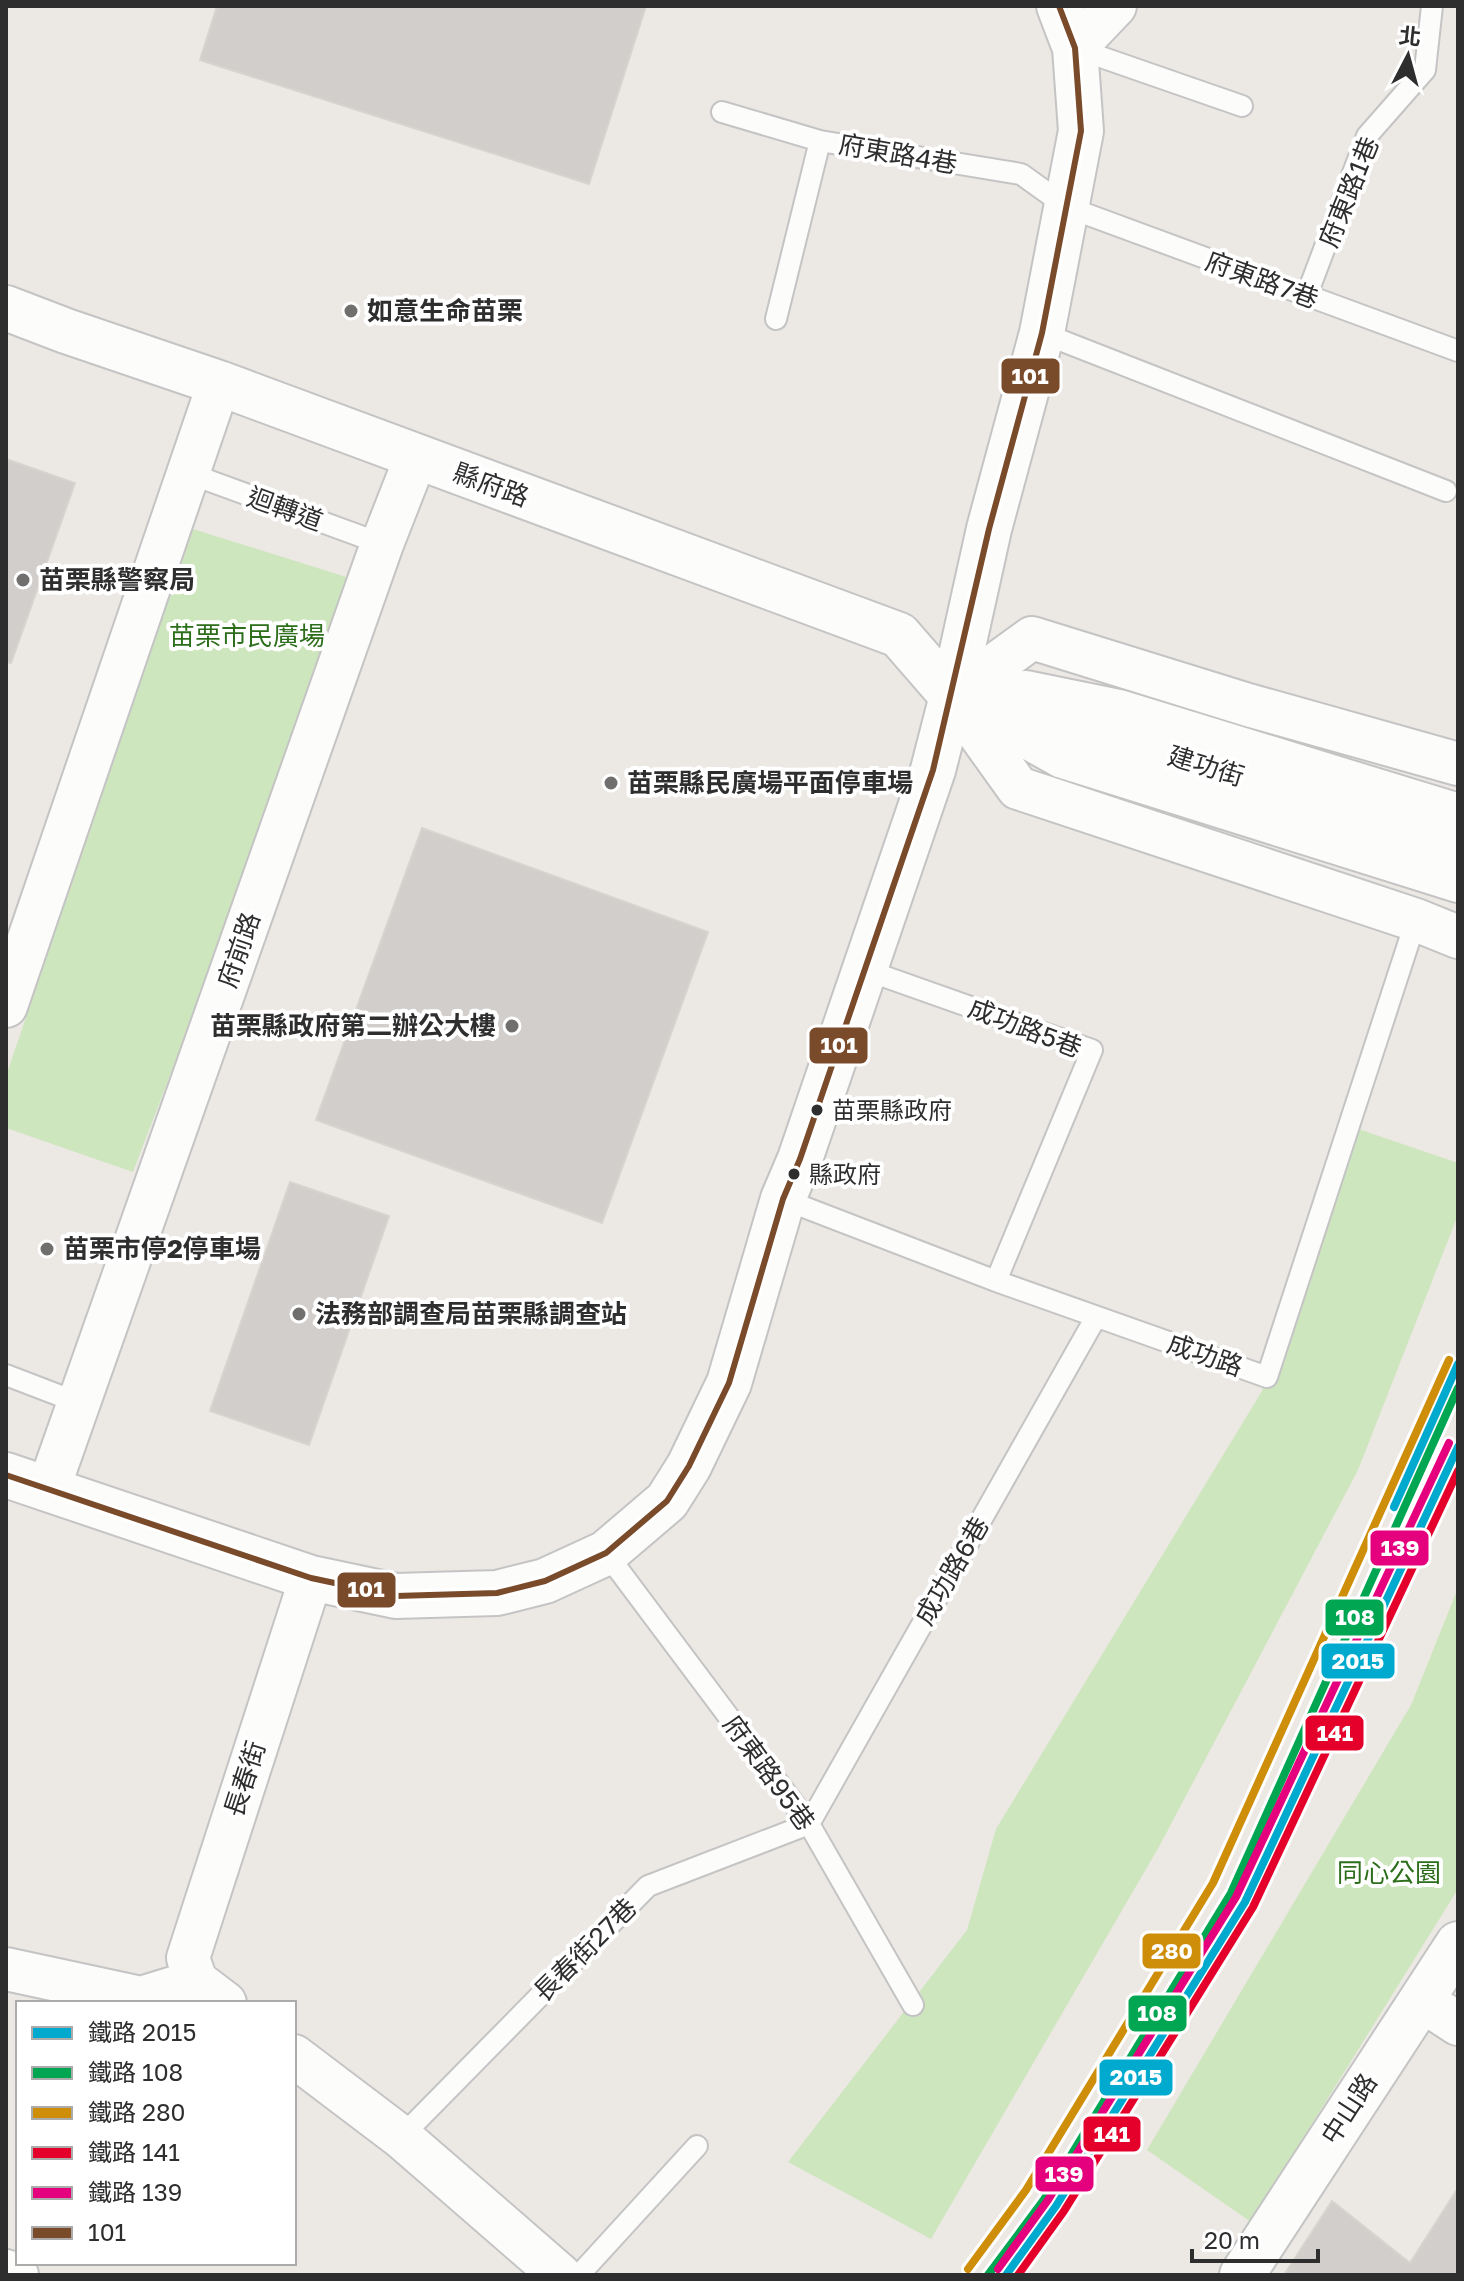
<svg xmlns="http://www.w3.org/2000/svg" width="1464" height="2281" font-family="'Golos Text','Noto Sans TC',sans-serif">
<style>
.green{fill:#cee6be}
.building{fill:#d1cecb;stroke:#d7d4d0;stroke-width:2}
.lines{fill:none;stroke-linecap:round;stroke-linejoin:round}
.service-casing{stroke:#c5c4c5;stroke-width:24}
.minor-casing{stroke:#c5c4c5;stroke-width:46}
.tertiary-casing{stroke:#c5c4c5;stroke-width:48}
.service{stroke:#fcfcfb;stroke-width:20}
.minor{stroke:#fcfcfb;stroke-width:42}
.tertiary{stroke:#fcfcfb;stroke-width:44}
.bus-1-casing{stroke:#fff;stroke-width:12}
.bus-1{stroke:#7a4b2a;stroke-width:6}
.rail-1-casing{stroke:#fff;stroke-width:14}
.rail-2-casing{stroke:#fff;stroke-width:14}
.rail-3-casing{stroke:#fff;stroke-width:14}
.rail-4-casing{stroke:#fff;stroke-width:14}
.rail-5-casing{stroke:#fff;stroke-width:14}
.rail-1{stroke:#00a9ce;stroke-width:8}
.rail-2{stroke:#00a651;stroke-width:8}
.rail-3{stroke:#cf8e09;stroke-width:8}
.rail-4{stroke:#e4002b;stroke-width:8}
.rail-5{stroke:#e5007d;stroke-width:8}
.poi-dot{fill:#706f6e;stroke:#fff;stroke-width:3}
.bus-dot{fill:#2e2e2e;stroke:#fff;stroke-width:3}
.labels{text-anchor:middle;stroke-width:8;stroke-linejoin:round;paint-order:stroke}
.bus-label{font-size:24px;fill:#2e2e2e;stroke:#fff;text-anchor:start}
.street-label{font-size:26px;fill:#2e2e2e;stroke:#fff}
.poi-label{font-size:26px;font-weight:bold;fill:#2e2e2e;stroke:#fff;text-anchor:start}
.park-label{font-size:26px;fill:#2c6e1b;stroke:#fff}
.line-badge{stroke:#fff;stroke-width:3}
.badge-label{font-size:22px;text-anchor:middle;font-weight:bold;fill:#fff}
</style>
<rect width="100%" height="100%" fill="#ece8e4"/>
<path class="green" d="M193,529l166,52 -226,591 -127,-44v-52z
M1344,1124l114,39v52l-100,255 -198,375 -229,394 -143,-77 179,-232 29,-101 266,-438z
M1458,1588v301l-207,333 -104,-72 264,-445z"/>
<path class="building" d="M217,6h429l-57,178 -389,-124z
M6,459l69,24 -64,180 -5,-1z
M422,828l286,104 -106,291 -286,-103z
M290,1182l99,34 -80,229 -99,-34z
M1458,2188v87h-174l48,-74 78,62z"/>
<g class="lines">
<defs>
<path id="service" d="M1075,48l167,58
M722,112l98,29 201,33 46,33 391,144
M1306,297l61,-161 58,-66 7,-64
M776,319l44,-178
M1042,333l404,158
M188,473l194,71
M863,969l229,81 -96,231
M783,1199l213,82 271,96 149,-457
M6,1375l73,28
M606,1553l203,271 104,181
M809,1824l287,-507
M401,2137l247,-251 161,-62
M579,2275l118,-129"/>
<path id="minor" d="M1075,48l40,-42
M1013,693l13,-1 93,19 339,104
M952,696l66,92 398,132 42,17
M952,696l80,-58 216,67 210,59
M967,704l96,53 395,124
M6,1006l213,-623
M48,1490l334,-946 34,-87
M6,1969l135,29 55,-17
M1423,2001l35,23
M225,2003l-29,-22 -8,-23 123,-380
M294,2056l107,81 159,138
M6,2271l11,4"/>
<path id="tertiary" d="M6,308l60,23 153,52 680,252 53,61
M952,696l75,15 431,133
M6,1475l305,103 85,18 101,-3 48,-12 61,-28 61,-52 22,-35 40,-83 54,-184 17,-40 133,-389 19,-74 37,-167 53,-196 39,-202 -6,-83 -16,-42
M1242,2275l216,-331"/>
</defs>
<use href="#service" class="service-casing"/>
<use href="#minor" class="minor-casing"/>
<use href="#tertiary" class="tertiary-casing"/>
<use href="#service" class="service"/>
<use href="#minor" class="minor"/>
<use href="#tertiary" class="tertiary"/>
<defs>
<path id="bus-1" d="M6,1475l305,103 85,18 101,-3 48,-12 61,-28 61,-52 22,-35 40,-83 54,-184 17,-40 133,-389 56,-241 53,-196 39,-202 -6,-83 -16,-42"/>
</defs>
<use href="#bus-1" class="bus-1-casing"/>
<use href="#bus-1" class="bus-1"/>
<defs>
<path id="rail-1" d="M1394,1507l64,-143
M1006,2275l50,-69 189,-304 213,-455"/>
<path id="rail-2" d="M988,2275l55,-74 188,-308 227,-505"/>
<path id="rail-3" d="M968,2269l58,-79 187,-307 236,-523"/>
<path id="rail-4" d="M1018,2275l46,-64 189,-304 205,-436"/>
<path id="rail-5" d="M998,2269l50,-69 188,-303 213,-454"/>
</defs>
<use href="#rail-1" class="rail-1-casing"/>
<use href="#rail-2" class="rail-2-casing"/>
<use href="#rail-3" class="rail-3-casing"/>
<use href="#rail-4" class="rail-4-casing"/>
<use href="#rail-5" class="rail-5-casing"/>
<use href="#rail-1" class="rail-1"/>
<use href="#rail-2" class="rail-2"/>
<use href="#rail-3" class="rail-3"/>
<use href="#rail-4" class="rail-4"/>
<use href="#rail-5" class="rail-5"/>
</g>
<g class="poi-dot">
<circle cx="351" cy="311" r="8"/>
<circle cx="23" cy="580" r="8"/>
<circle cx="611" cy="783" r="8"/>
<circle cx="512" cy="1026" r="8"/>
<circle cx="47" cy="1249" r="8"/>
<circle cx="299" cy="1314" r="8"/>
</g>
<g class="bus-dot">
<circle cx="817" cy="1110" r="7"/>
<circle cx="794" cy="1174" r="7"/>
</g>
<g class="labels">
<g class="bus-label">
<text x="832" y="1119">苗栗縣政府</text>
<text x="809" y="1183">縣政府</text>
</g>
<g class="street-label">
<text transform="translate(898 154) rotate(10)" y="9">府東路4巷</text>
<text transform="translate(1349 192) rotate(-68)" y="9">府東路1巷</text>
<text transform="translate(1262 280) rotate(20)" y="9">府東路7巷</text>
<text transform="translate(491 485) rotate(20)" y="9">縣府路</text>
<text transform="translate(285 509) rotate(20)" y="9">迴轉道</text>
<text transform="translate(1206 766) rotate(17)" y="9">建功街</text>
<text transform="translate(239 950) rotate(-71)" y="9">府前路</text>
<text transform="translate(1025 1028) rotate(21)" y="9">成功路5巷</text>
<text transform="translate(1205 1355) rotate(19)" y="9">成功路</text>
<text transform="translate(952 1571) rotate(-60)" y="9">成功路6巷</text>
<text transform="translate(769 1773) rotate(54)" y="9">府東路95巷</text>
<text transform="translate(245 1779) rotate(-72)" y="9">長春街</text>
<text transform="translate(585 1950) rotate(-45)" y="9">長春街27巷</text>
<text transform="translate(1349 2109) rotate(-57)" y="9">中山路</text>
</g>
<g class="poi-label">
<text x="367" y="320">如意生命苗栗</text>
<text x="39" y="589">苗栗縣警察局</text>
<text x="627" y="792">苗栗縣民廣場平面停車場</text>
<text x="496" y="1035" text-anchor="end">苗栗縣政府第二辦公大樓</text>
<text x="63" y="1258">苗栗市停2停車場</text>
<text x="315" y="1323">法務部調查局苗栗縣調查站</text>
</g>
<g class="park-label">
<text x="247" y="645">苗栗市民廣場</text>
<text x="1389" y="1882">同心公園</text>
</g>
</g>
<g class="line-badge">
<rect x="1000" y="357" width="61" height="38" rx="8" fill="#7a4b2a"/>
<rect x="808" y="1026" width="61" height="39" rx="8" fill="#7a4b2a"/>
<rect x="1369" y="1529" width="61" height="38" rx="8" fill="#e5007d"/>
<rect x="336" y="1571" width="61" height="38" rx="8" fill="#7a4b2a"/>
<rect x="1324" y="1598" width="61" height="39" rx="8" fill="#00a651"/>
<rect x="1320" y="1642" width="76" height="38" rx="8" fill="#00a9ce"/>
<rect x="1304" y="1714" width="61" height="38" rx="8" fill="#e4002b"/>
<rect x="1141" y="1932" width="61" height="38" rx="8" fill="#cf8e09"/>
<rect x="1127" y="1994" width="61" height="39" rx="8" fill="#00a651"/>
<rect x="1098" y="2058" width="76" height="39" rx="8" fill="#00a9ce"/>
<rect x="1082" y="2115" width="60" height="38" rx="8" fill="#e4002b"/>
<rect x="1034" y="2155" width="61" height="38" rx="8" fill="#e5007d"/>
</g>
<g class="badge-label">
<text x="1030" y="384">101</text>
<text x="839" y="1053">101</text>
<text x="1400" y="1556">139</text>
<text x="366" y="1597">101</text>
<text x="1355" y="1625">108</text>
<text x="1358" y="1669">2015</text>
<text x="1335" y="1741">141</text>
<text x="1172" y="1959">280</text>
<text x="1157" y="2021">108</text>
<text x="1136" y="2085">2015</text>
<text x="1112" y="2142">141</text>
<text x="1064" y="2182">139</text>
</g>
<rect width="1464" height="2281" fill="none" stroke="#2e2e2e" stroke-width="16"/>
<rect x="16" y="2001" width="280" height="264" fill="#ffffff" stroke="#ababab" stroke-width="2"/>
<rect x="32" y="2027" width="40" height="12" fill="#00a9ce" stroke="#ababab" stroke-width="2"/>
<text x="88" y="2041" font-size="24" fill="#2e2e2e">鐵路 2015</text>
<rect x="32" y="2067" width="40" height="12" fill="#00a651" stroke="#ababab" stroke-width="2"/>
<text x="88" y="2081" font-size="24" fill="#2e2e2e">鐵路 108</text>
<rect x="32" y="2107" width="40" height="12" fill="#cf8e09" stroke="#ababab" stroke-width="2"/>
<text x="88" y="2121" font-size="24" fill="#2e2e2e">鐵路 280</text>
<rect x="32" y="2147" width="40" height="12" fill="#e4002b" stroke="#ababab" stroke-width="2"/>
<text x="88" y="2161" font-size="24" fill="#2e2e2e">鐵路 141</text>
<rect x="32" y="2187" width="40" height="12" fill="#e5007d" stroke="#ababab" stroke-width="2"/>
<text x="88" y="2201" font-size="24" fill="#2e2e2e">鐵路 139</text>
<rect x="32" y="2227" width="40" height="12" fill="#7a4b2a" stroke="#ababab" stroke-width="2"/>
<text x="88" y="2241" font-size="24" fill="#2e2e2e">101</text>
<g transform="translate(1408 56) rotate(6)" stroke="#ffffff" stroke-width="6" paint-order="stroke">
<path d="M0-6L14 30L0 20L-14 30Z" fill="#2e2e2e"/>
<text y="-12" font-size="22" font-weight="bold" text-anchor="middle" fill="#2e2e2e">北</text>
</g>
<path d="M1192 2249v12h126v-12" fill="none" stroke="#2e2e2e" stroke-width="4"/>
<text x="1204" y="2249" font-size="24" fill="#2e2e2e" stroke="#ffffff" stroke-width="6" paint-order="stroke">20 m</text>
</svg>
